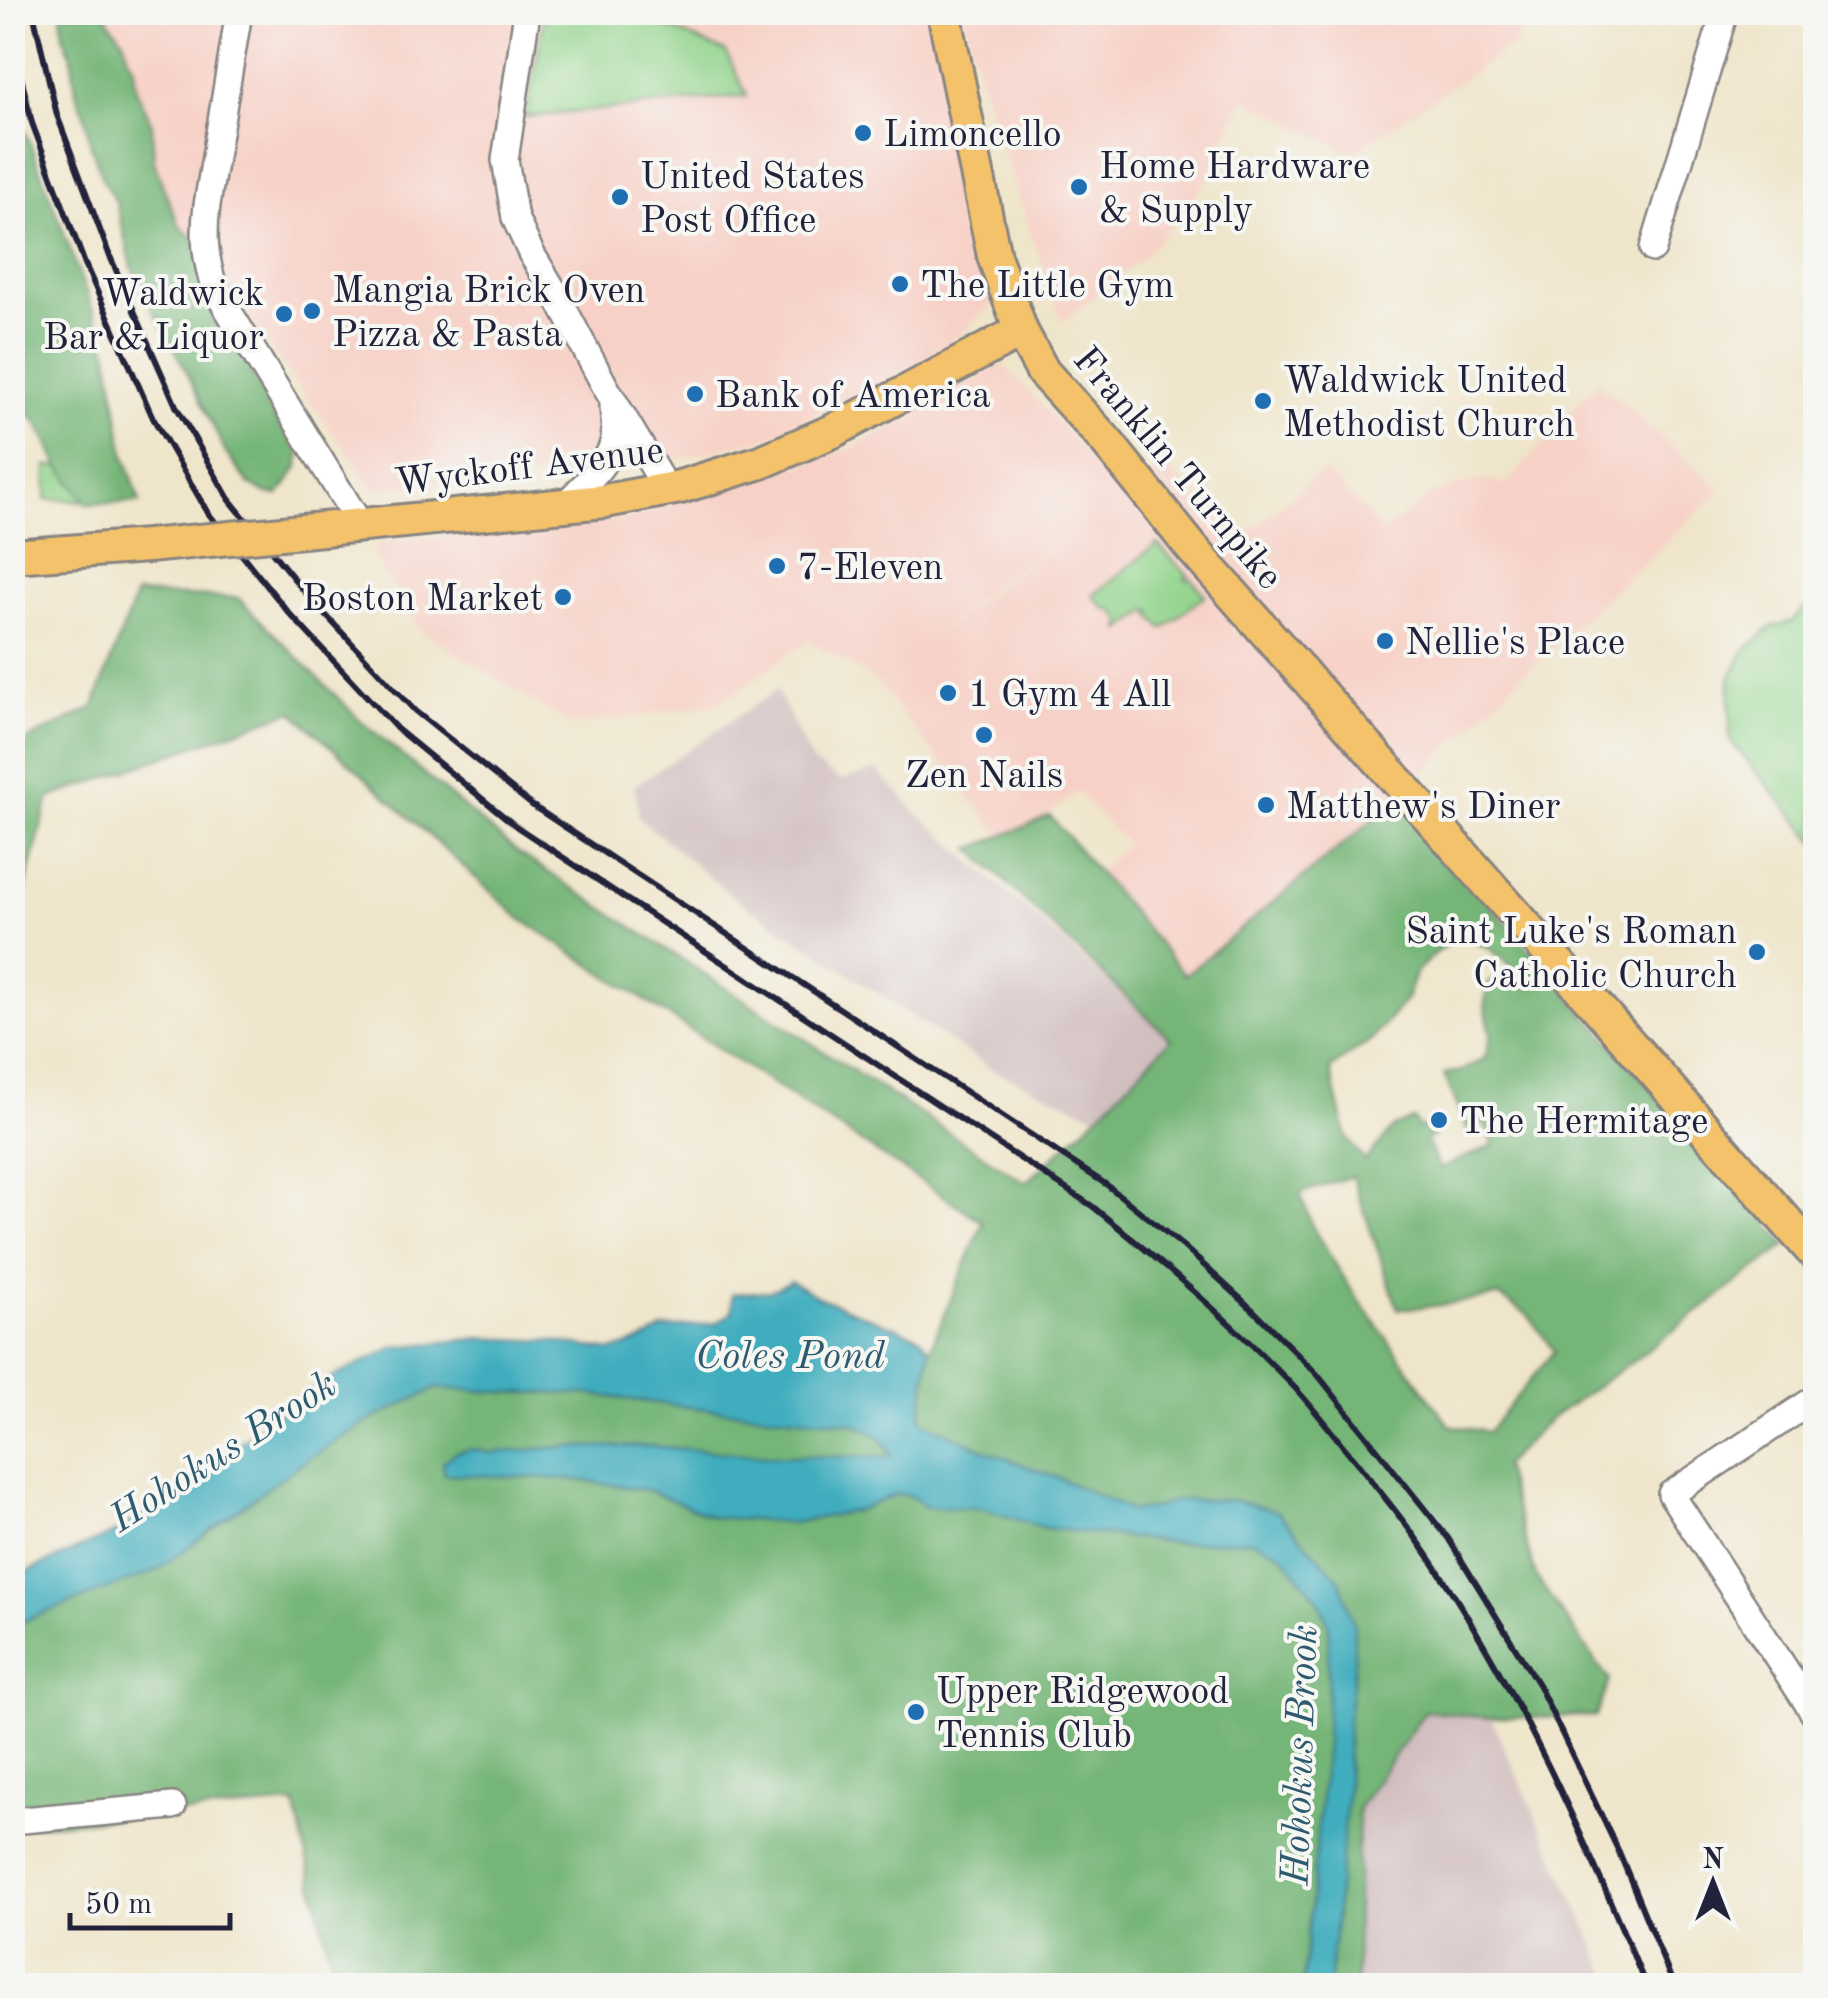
<svg xmlns="http://www.w3.org/2000/svg" width="1828" height="1998" font-family="'Old Standard TT',serif">
<style>
.built{fill:#f7d1c7;fill-rule:evenodd}
.industrial{fill:#d2bfc0}
.green{fill:#91d38b;stroke:#5a7a63;stroke-width:2.5}
.forest{fill:#74b577;stroke:#4b6c59;stroke-width:2.5;fill-rule:evenodd}
.water{fill:#40adbe;stroke:#31687c;stroke-width:2.5}
.lines{fill:none;stroke-linecap:round;stroke-linejoin:round}
.minor-casing{stroke:#888482;stroke-width:30}
.major-casing{stroke:#888482;stroke-width:38}
.minor{stroke:#fff;stroke-width:25}
.major{stroke:#f3c26a;stroke-width:32}
.rail{stroke:#22223b;stroke-width:6}
.major-bridge-casing{stroke:#888482;stroke-width:38;stroke-linecap:butt}
.major-bridge{stroke:#f3c26a;stroke-width:32}
.poi-dot{fill:#1f6fb2;stroke:#f6f6f2;stroke-width:4}
.labels{text-anchor:middle;stroke-width:8;stroke-linejoin:round;paint-order:stroke}
.poi-label{font-size:38px;fill:#22223b;stroke:#f6f6f2;text-anchor:start}
.street-label{font-size:38px;fill:#22223b;stroke:#f6f6f2}
.water-label{font-size:40px;font-style:italic;fill:#2e5a6f;stroke:#f6f6f2}
</style>
<rect width="100%" height="100%" fill="#f6f6f2"/>
<filter id="ink" filterUnits="userSpaceOnUse"><feTurbulence type="fractalNoise" baseFrequency=".01" numOctaves="2"/><feDisplacementMap in="SourceGraphic" scale="20" xChannelSelector="R" yChannelSelector="G"/><feConvolveMatrix kernelMatrix="1 2 1 2 8 2 1 2 1" color-interpolation-filters="sRGB"/></filter>
<filter id="wash" filterUnits="userSpaceOnUse"><feTurbulence type="fractalNoise" baseFrequency=".0048" numOctaves="4" result="noise"/><feDisplacementMap in="SourceGraphic" scale="40" xChannelSelector="R" yChannelSelector="G"/><feGaussianBlur stdDeviation="2.25" result="paint"/><feColorMatrix in="noise" values="0 0 0 0 0 0 0 0 0 0 0 0 0 0 0 0 0 1.4 0 .05"/><feComposite in="paint" operator="in"/></filter>
<g filter="url(#wash)">
<rect width="100%" height="100%" fill="#efe5ca"/>
<path class="built" d="M90,13h847l59,288 -53,50 -179,88 -142,32 -248,17 -194,-261z
M963,13v-1l561,1 -8,31 -165,109 -107,-55 -37,82 -60,74 -85,68 -71,-204z
M1002,363l120,128 45,-25 71,75 86,-71 60,62 45,-37 49,-15 29,3 91,-101 124,108 -206,191 -118,118 -213,176 -88,-103 30,-28 -49,-52 -70,53 -132,-164 -67,-41 -90,64 -147,21 -153,-95 -46,-75 3,-12 252,-25 224,-70zM1069,531l1,1 -152,116 73,-60z"/>
<path class="industrial" d="M777,690l35,72 29,18 36,-10 38,41 257,228 -75,77 -104,-46 -261,-174 -93,-78 -5,-32z
M1425,1710l66,8 122,267 -257,1 2,-178z"/>
<path class="green" d="M545,13h87l94,39 21,44 -221,21z
M47,466l45,2 -1,33 -45,-2z
M1157,544l31,31 -3,2 2,3 4,-2 14,17 -41,33 -3,-1 -11,-13 3,-2 -3,-3 -29,21 1,-10 -10,-11h-7l-12,-14z
M1803,609l12,2v230l-85,-100v-63l14,-27 28,-24 21,-6z"/>
<path class="forest" d="M61,13h45l3,8 15,19 4,17 6,10 2,22 16,35 2,38 10,27 16,38 18,14 49,126 9,14 21,42 18,15 5,10 -1,18 -20,29 -12,-1 -18,-10 -23,-31 -46,-95 -37,-65 -11,-26 -16,-65 -12,-20 -13,-36 -7,-34 -8,-19 -5,-38 -8,-19z
M13,102l16,38 79,211 16,102 16,49 -53,2 -28,-38 -21,-43 -17,-16h-8z
M136,594l102,4 122,122 157,132 509,331 71,-67 74,-77 -200,-190 79,-33 135,159 213,-176 389,446 -158,119 -78,54 -48,48 33,111 73,103 -13,36 -104,2 -67,-7 -67,97 -2,177h-1020l-41,-181 -282,23v-202l143,-55 141,-104 75,-47 65,-31 65,4 87,2 98,13 166,16c16,7 32,15 38,32l-3,2 -122,-1 -114,-10 -91,1 -71,6 -16,-4 -7,25 104,5 77,11 65,27 146,-7 38,-16 14,2 19,-147 53,-127 -462,-303 -229,-208 -243,87 -36,138v-141l14,-55 66,-32zM1459,935l28,12 33,25h-17l-16,13 -2,20 6,30 -6,23 -24,13 -17,3 23,55 17,-7 10,23 -55,24 -13,-30 11,-5 -4,-11 -14,6 -5,-10 -20,8 -29,34 -18,-23 -17,-69 43,-31 33,-39 9,-25 16,-17zM1352,1176l46,133 36,-3 65,-10 29,19 26,36 -66,81 -39,-7 -100,-139 -35,-56 -14,-37z"/>
<path class="water" d="M791,1281l27,16 100,39 12,13 -9,71 63,30 77,29 71,32 22,-3 23,-8h55l45,11 63,69 14,45v44l-6,49 -1,82 -18,185h-26l23,-243 3,-117 -10,-24 -37,-47 -29,-14 -76,3 -132,-15 -65,-20 -54,-1 -15,-11 -14,-2 -38,16 -66,13 -80,-6 -65,-27 -77,-11 -126,-5 -3,-12 15,-10 17,-3 16,4 71,-6 91,-1 114,10 122,1 3,-2c-5,-17 -22,-25 -38,-32l-166,-16 -98,-13 -87,-2 -65,-4 -65,31 -75,47 -141,105 -143,54v-51l13,-2 93,-41 200,-147 76,-37 87,-9 72,3 58,10 32,-11 18,-11 54,-6 16,-11v-18l38,-3z"/>
</g>
<g filter="url(#ink)">
<g class="lines">
<defs>
<path id="minor" d="M239,12l-32,193c-4,30 -2,55 8,84l146,237
M527,12l-22,148 10,58 16,35 26,43 49,92 61,102
M1653,249l72,-237
M565,505c16,-18 46,-42 49,-67 2,-11 -1,-23 -1,-34
M1815,1715l-144,-221 145,-96
M12,1821l161,-15"/>
<path id="major" d="M944,12l50,244 27,75 22,41 63,69 85,106 625,708
M323,529l282,-28 75,-14 81,-25 72,-31 188,-100
M12,556l136,-10"/>
</defs>
<use href="#minor" class="minor-casing"/>
<use href="#major" class="major-casing"/>
<use href="#minor" class="minor"/>
<use href="#major" class="major"/>
<path class="rail" d="M33,12l24,103 52,139 67,152 53,93 79,97 107,115 118,95 574,379 77,62 70,64 63,63 131,164 91,148 80,166 55,134
M12,39l20,84 53,141 68,154 55,95 81,100 108,116 120,98 575,379c71,57 140,116 203,182 22,24 42,51 63,76 23,29 48,59 69,90 91,134 157,282 219,432"/>
<defs>
<path id="major-bridge" d="M148,546l175,-17"/>
</defs>
<use href="#major-bridge" class="major-bridge-casing"/>
<use href="#major-bridge" class="major-bridge"/>
</g>
</g>
<g class="poi-dot">
<circle cx="863" cy="133" r="10"/>
<circle cx="1079" cy="187" r="10"/>
<circle cx="620" cy="197" r="10"/>
<circle cx="900" cy="284" r="10"/>
<circle cx="312" cy="311" r="10"/>
<circle cx="284" cy="314" r="10"/>
<circle cx="695" cy="394" r="10"/>
<circle cx="1263" cy="401" r="10"/>
<circle cx="777" cy="566" r="10"/>
<circle cx="563" cy="597" r="10"/>
<circle cx="1385" cy="641" r="10"/>
<circle cx="948" cy="693" r="10"/>
<circle cx="984" cy="735" r="10"/>
<circle cx="1266" cy="805" r="10"/>
<circle cx="1757" cy="952" r="10"/>
<circle cx="1439" cy="1120" r="10"/>
<circle cx="916" cy="1712" r="10"/>
</g>
<g class="labels">
<g class="poi-label">
<text x="883" y="146">Limoncello</text>
<text x="1099" y="178">Home Hardware<tspan x="1099" dy="44">&amp; Supply</tspan></text>
<text x="640" y="188">United States<tspan x="640" dy="44">Post Office</tspan></text>
<text x="920" y="297">The Little Gym</text>
<text x="332" y="302">Mangia Brick Oven<tspan x="332" dy="44">Pizza &amp; Pasta</tspan></text>
<text x="264" y="305" text-anchor="end">Waldwick<tspan x="264" dy="44">Bar &amp; Liquor</tspan></text>
<text x="1283" y="392">Waldwick United<tspan x="1283" dy="44">Methodist Church</tspan></text>
<text x="715" y="407">Bank of America</text>
<text x="797" y="579">7-Eleven</text>
<text x="543" y="610" text-anchor="end">Boston Market</text>
<text x="1405" y="654">Nellie's Place</text>
<text x="968" y="706">1 Gym 4 All</text>
<text x="984" y="787" text-anchor="middle">Zen Nails</text>
<text x="1286" y="818">Matthew's Diner</text>
<text x="1737" y="943" text-anchor="end">Saint Luke's Roman<tspan x="1737" dy="44">Catholic Church</tspan></text>
<text x="1459" y="1133">The Hermitage</text>
<text x="936" y="1703">Upper Ridgewood<tspan x="936" dy="44">Tennis Club</tspan></text>
</g>
<g class="street-label">
<text transform="translate(529 465) rotate(-7)" y="13">Wyckoff Avenue</text>
<text transform="translate(1179 467) rotate(50)" y="13">Franklin Turnpike</text>
</g>
<g class="water-label">
<text x="790" y="1368">Coles Pond</text>
<text transform="translate(222 1450) rotate(-33)" y="14">Hohokus Brook</text>
<text transform="translate(1298 1755) rotate(-88)" y="14">Hohokus Brook</text>
</g>
</g>
<rect width="1828" height="1998" fill="none" stroke="#f6f6f2" stroke-width="50"/>
<g transform="translate(1713 1883)" stroke="#f6f6f2" stroke-width="8" paint-order="stroke">
<path d="M0-8L18 38L0 25L-18 38Z" fill="#22223b"/>
<text y="-15" font-size="28" font-weight="bold" text-anchor="middle" fill="#22223b">N</text>
</g>
<path d="M70 1913v15h160v-15" fill="none" stroke="#22223b" stroke-width="5"/>
<text x="85" y="1913" font-size="30" fill="#22223b" stroke="#f6f6f2" stroke-width="8" paint-order="stroke">50 m</text>
</svg>
